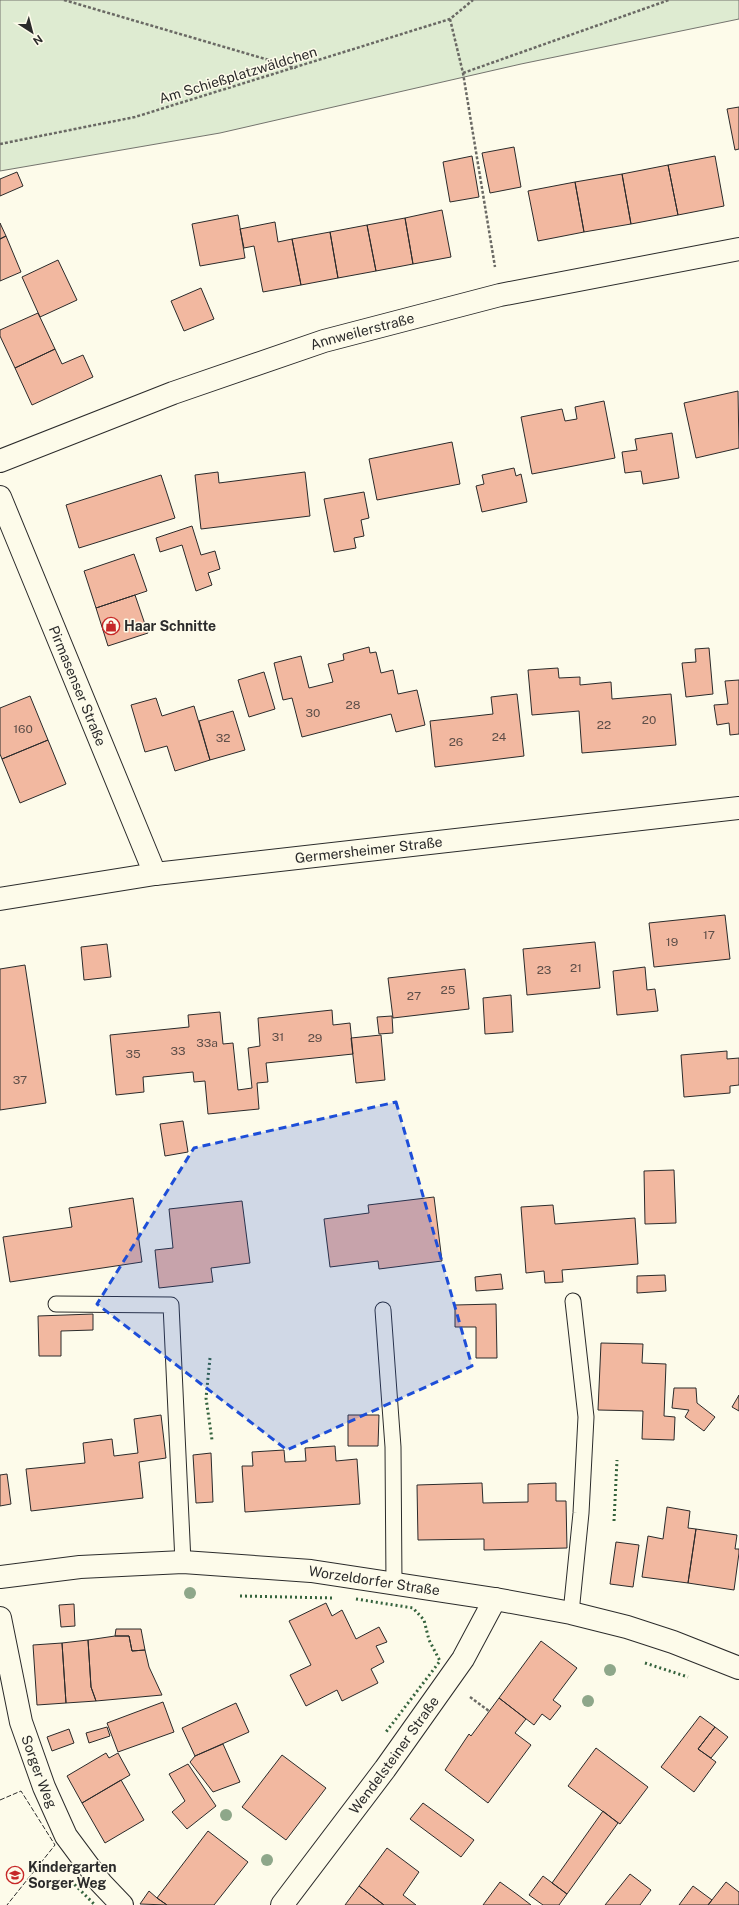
<svg xmlns="http://www.w3.org/2000/svg" width="739" height="1905" font-family="'Public Sans',sans-serif">
<style>
.green{fill:#deebd1;stroke:#74746e}
.building{fill:#f2b8a0;stroke:#2b2b2b}
.lines{fill:none;stroke-linecap:round;stroke-linejoin:round}
.lane-casing{stroke:#2b2b2b;stroke-width:17}
.street-casing{stroke:#2b2b2b;stroke-width:24}
.path{stroke:#6a6964;stroke-width:2.5;stroke-dasharray:3 2;stroke-linecap:butt}
.lane{stroke:#fdfbea;stroke-width:15}
.street{stroke:#fdfbea;stroke-width:22}
.hedge{stroke:#34623c;stroke-width:3;stroke-dasharray:2 3;stroke-linecap:butt}
.fence{stroke:#2b2b2b;stroke-width:1;stroke-dasharray:5 2;stroke-linecap:butt}
.tree{fill:#8ea78a}
.marked{fill:#1d4ed8;fill-opacity:0.2;stroke:#1d4ed8;stroke-width:3;stroke-dasharray:8 5;stroke-linejoin:round}
.labels{text-anchor:middle;stroke-width:3;stroke-linejoin:round;paint-order:stroke}
.number-label{font-size:12px;fill:#5d4e48}
.street-label{font-size:14px;fill:#2b2b2b;stroke:#fdfbea}
.poi-label{font-size:14px;font-weight:bold;fill:#2b2b2b;stroke:#fdfbea;text-anchor:start}
</style>
<rect width="100%" height="100%" fill="#fdfbea"/>
<path class="green" d="M0,0h739v19l-218,45 -301,69 -220,38z"/>
<path class="building" d="M739,107v42l-4,1 -8,-41z
M514,147l7,40 -31,6 -8,-40z
M472,156l7,41 -29,5 -7,-40z
M715,156l9,50 -46,9 -10,-50z
M668,165l10,50 -47,9 -9,-50z
M17,172l6,14 -23,10v-17z
M622,174l9,50 -47,8 -9,-50z
M575,182l9,50 -46,9 -10,-50z
M442,210l9,47 -38,7 -8,-46z
M238,215l7,43 -45,8 -8,-42z
M405,218l8,46 -37,7 -9,-46z
M275,222l3,20 14,-3 9,46 -38,7 -9,-46 -10,2 -4,-19z
M0,223l6,13 -6,3z
M367,225l9,46 -38,7 -8,-46z
M330,232l8,46 -37,7 -9,-46z
M6,236l15,36 -21,9v-42z
M58,260l19,40 -37,17 -18,-40z
M201,288l13,31 -30,12 -13,-30z
M38,313l17,36 -40,19 -15,-32v-6z
M55,349l7,15 21,-9 10,22 -61,28 -17,-37z
M738,391l1,57 -43,10 -12,-55z
M604,401l11,57 -83,16 -11,-57 41,-8 3,12 12,-2 -2,-12z
M672,433l7,45 -36,6 -2,-13 -16,2 -3,-21 15,-2 -2,-11z
M452,442l8,42 -83,16 -8,-41z
M514,468l2,8 5,-2 6,28 -45,10 -6,-26 8,-2 -2,-9z
M218,472l1,11 86,-11 5,44 -109,13 -6,-54z
M161,475l14,43 -96,30 -13,-43z
M364,492l5,26 -8,2 3,16 -10,2 2,10 -22,4 -10,-53z
M192,526l9,29 14,-4 5,18 -12,4 4,12 -16,6 -14,-46 -22,7 -4,-14z
M134,554l13,37 -51,17 -12,-37z
M135,595l13,38 -40,13 -12,-38z
M369,647l1,6 6,-1 5,21 12,-3 5,24 19,-4 8,35 -29,7 -5,-18 -89,23 -10,-39 -9,2 -9,-37 27,-7 8,32 24,-6 -5,-18 16,-4 -1,-6z
M709,648l4,46 -27,3 -4,-34 14,-1 -1,-13z
M558,668l1,10 21,-1v8l31,-3 1,17 59,-5 5,51 -94,8 -3,-42 -47,4 -4,-45z
M264,672l11,37 -26,8 -11,-37z
M739,680v54l-9,1 -1,-12 -12,2 -3,-20 14,-1 -3,-23z
M517,694l7,62 -89,11 -5,-46 63,-7 -2,-17z
M30,696l18,44 -46,19 -2,-5v-46z
M156,698l6,18 32,-10 16,54 -35,11 -8,-25 -22,6 -14,-47z
M233,711l12,39 -35,10 -11,-39z
M48,740l18,44 -46,19 -18,-44z
M725,915l5,44 -76,8 -5,-44z
M595,942l5,46 -73,7 -4,-46z
M107,944l4,33 -27,3 -3,-33z
M25,965l21,138 -46,7v-141z
M645,967l2,23 8,-1 3,22 -41,4 -4,-44z
M465,969l4,40 -76,9 -5,-40z
M511,995l2,37 -28,2 -2,-36z
M332,1010l1,15 17,-2 3,31 -87,9 2,19 -11,1 2,26 -51,5 -3,-33 -11,1 -1,-10 -50,5 1,15 -28,3 -6,-60 79,-8 -1,-12 32,-3 3,32 10,-1 5,47 14,-2 -4,-40 12,-2 -2,-28z
M392,1016l1,17 -14,1 -2,-17z
M381,1035l4,45 -29,3 -5,-45z
M727,1051v8l12,-1v27l-9,1v7l-46,4 -3,-42z
M183,1121l5,31 -23,4 -5,-32z
M674,1170l2,53 -31,1 -1,-53z
M434,1197l8,64 -63,8 -1,-8 -48,6 -6,-48 45,-6 -1,-8z
M133,1198l9,64 -132,20 -7,-45 69,-10 -3,-19z
M242,1201l8,62 -39,5 2,14 -54,6 -4,-38 18,-2 -4,-39z
M553,1205l2,19 80,-6 3,46 -76,6 1,12 -18,1 -1,-12 -18,2 -5,-66z
M501,1274l2,15 -27,2 -1,-14z
M665,1275l1,16 -29,2v-17z
M496,1304l1,54h-21v-31h-21v-22z
M93,1314v16l-32,1v25h-22l-1,-40z
M601,1343l42,1 -1,19 24,1 -2,52 11,1 -1,23 -32,-1 1,-28 -45,-1z
M674,1388h22l1,15 18,14 -11,14 -19,-14 4,-7 -17,-2z
M739,1395v16l-7,-4z
M161,1415l5,43 -27,4 4,36 -112,13 -5,-42 59,-6 -2,-20 29,-4 2,17 24,-3 -4,-34z
M348,1415h31l-1,31h-30z
M335,1446l1,15 21,-2 3,45 -115,8 -3,-46h11l-1,-14 32,-2 1,12 21,-1 -1,-13z
M211,1453l2,49 -17,1 -3,-48z
M7,1474l4,30 -11,2v-31z
M482,1483l1,20 45,-1v-18l28,-1v18h10l1,47 -83,2v-11l-66,1 -1,-55z
M667,1507l23,4 -2,17 8,1 -8,54 -46,-6 6,-41 15,3z
M696,1529l41,6 -2,14h4v4l-5,37 -46,-7z
M616,1542l23,3 -6,42 -23,-3z
M326,1603l6,13 10,-6 14,29 23,-12 8,15 -11,4 8,16 -13,7 7,14 -36,18 -5,-11 -31,16 -16,-31 21,-10 -22,-44z
M74,1604l1,22 -14,1 -2,-22z
M116,1629h25l4,21 -13,1 -3,-15h-14z
M115,1636h14l3,15 13,-1 4,17 13,28 -66,6 -5,-14 -3,-47z
M88,1640l3,47 5,14 -30,2 -4,-60z
M541,1641l36,27 -24,32 8,6 -11,14 -8,-6 -8,11 -35,-27z
M62,1643l4,60 -29,2 -4,-60z
M499,1698l27,21 -11,14 16,12 -43,58 -43,-33 24,-36 2,2z
M163,1702l11,30 -56,20 -11,-29z
M236,1703l13,29 -54,24 -13,-28z
M700,1716l15,11 -17,22 18,13 -22,30 -33,-25z
M107,1727l3,9 -21,7 -3,-10z
M715,1727l13,10 -17,21 -13,-9z
M69,1729l5,14 -22,8 -5,-14z
M223,1744l17,38 -27,10 -23,-30 5,-6z
M596,1748l52,39 -28,37 -52,-38z
M106,1753l3,5 9,-5 12,22 -48,28 -15,-27z
M282,1755l44,33 -40,52 -44,-33z
M188,1764l28,42 -29,23 -15,-17 13,-11 -16,-27z
M121,1780l23,40 -39,23 -23,-40z
M423,1803l51,37 -13,17 -51,-38z
M603,1811l15,12 -51,71 -15,-11z
M208,1831l40,31 -34,43h-47l-10,-7z
M387,1848l32,24 -16,23 13,10h-32l-25,-19z
M630,1874l21,16 -11,15h-35z
M543,1876l24,18 -8,11h-16l-14,-10z
M500,1882l18,13 13,10h-48z
M726,1882l13,10v13h-31z
M359,1886l25,19h-39z
M693,1886l19,14 -4,5h-29z
M149,1891l8,7 10,7 -27,-1z"/>
<g class="lines">
<defs>
<path id="lane" d="M56,1304l115,1 12,257
M383,1310l10,137 1,137
M571,1613l10,-100 5,-96 -13,-116"/>
<g id="street">
<path id="s1" d="M0,461l173,-68 151,-52 176,-46 239,-46"/>
<path id="s2" d="M0,497l155,377"/>
<path id="s3" d="M0,899l155,-25 584,-66"/>
<path id="s4" d="M0,1577l80,-10 103,-5 128,9 184,28 76,14 56,14 46,15 66,26"/>
<path id="s5" d="M0,1618l21,104 23,65 22,49 35,47 21,22"/>
<path id="s6" d="M282,1905l103,-136 78,-110 32,-60"/>
</g>
</defs>
<use href="#lane" class="lane-casing"/>
<use href="#street" class="street-casing"/>
<path class="path" d="M64,0l232,68
M450,19l13,54 32,194
M463,73l206,-73
M0,144l135,-27 315,-98 23,-19
M470,1697l19,14"/>
<use href="#lane" class="lane"/>
<use href="#street" class="street"/>
<path class="hedge" d="M210,1358l-4,40 6,42
M614,1521l3,-61
M240,1596l93,2
M356,1599l57,9 11,12 5,20 11,21 -54,71
M645,1663l43,14
M71,1881l24,24"/>
<path class="fence" d="M0,1800l21,-9 34,54 -48,60"/>
</g>
<g class="tree">
<circle cx="190" cy="1593" r="6"/>
<circle cx="610" cy="1670" r="6"/>
<circle cx="588" cy="1701" r="6"/>
<circle cx="226" cy="1815" r="6"/>
<circle cx="267" cy="1860" r="6"/>
</g>
<path class="marked" d="M396,1102l76,264 -185,84 -190,-146 97,-156z"/>
<defs>
<symbol id="shop-ring" viewBox="-11 -11 22 22"><circle r="9.5" fill="#fdfbea" stroke="#c62828" stroke-width="1.5"/><path d="M-5-2.5h2.3a2.7 3.5 0 0 1 5.4 0H5L5.5 6h-11ZM-1.5-2.5h3a1.5 2.3 0 0 0-3 0Z" fill="#c62828"/></symbol>
<symbol id="school-ring" viewBox="-11 -11 22 22"><circle r="9.5" fill="#fdfbea" stroke="#c62828" stroke-width="1.5"/><path d="M0-5L7-2L0 1L-7-2ZM-4 1L0 2.5L4 1V4Q0 6-4 4Z" fill="#c62828"/></symbol>
</defs>
<g fill-rule="evenodd">
<use href="#shop-ring" x="101" y="616" width="20" height="20"/>
<use href="#school-ring" x="5" y="1865" width="20" height="20"/>
</g>
<g class="labels">
<g class="number-label">
<text x="353" y="709">28</text>
<text x="313" y="717">30</text>
<text x="649" y="724">20</text>
<text x="604" y="729">22</text>
<text x="23" y="733">160</text>
<text x="499" y="741">24</text>
<text x="223" y="742">32</text>
<text x="456" y="746">26</text>
<text x="709" y="939">17</text>
<text x="672" y="946">19</text>
<text x="576" y="972">21</text>
<text x="544" y="974">23</text>
<text x="448" y="994">25</text>
<text x="414" y="1000">27</text>
<text x="278" y="1041">31</text>
<text x="315" y="1042">29</text>
<text x="207" y="1047">33a</text>
<text x="178" y="1055">33</text>
<text x="133" y="1058">35</text>
<text x="20" y="1084">37</text>
</g>
<g class="street-label">
<text transform="translate(238 75) rotate(-17)" y="5">Am Schießplatzwäldchen</text>
<text dy="5" stroke="none"><textPath href="#s1" startOffset="385">Annweilerstraße</textPath></text>
<text dy="5" stroke="none"><textPath href="#s2" startOffset="204">Pirmasenser Straße</textPath></text>
<text dy="5" stroke="none"><textPath href="#s3" startOffset="372">Germersheimer Straße</textPath></text>
<text dy="5" stroke="none"><textPath href="#s4" startOffset="376">Worzeldorfer Straße</textPath></text>
<text dy="5" stroke="none"><textPath href="#s6" startOffset="187">Wendelsteiner Straße</textPath></text>
<text dy="5" stroke="none"><textPath href="#s5" startOffset="159">Sorger Weg</textPath></text>
</g>
<g class="poi-label">
<text x="124" y="631">Haar Schnitte</text>
<text x="28" y="1872">Kindergarten<tspan x="28" dy="16">Sorger Weg</tspan></text>
</g>
</g>
<g transform="translate(32 32) rotate(144)" stroke="#fdfbea" stroke-width="3" paint-order="stroke">
<path d="M0-3L7 15L0 10L-7 15Z" fill="#2b2b2b"/>
<text y="-6" font-size="11" font-weight="bold" text-anchor="middle" fill="#2b2b2b">N</text>
</g>
</svg>
